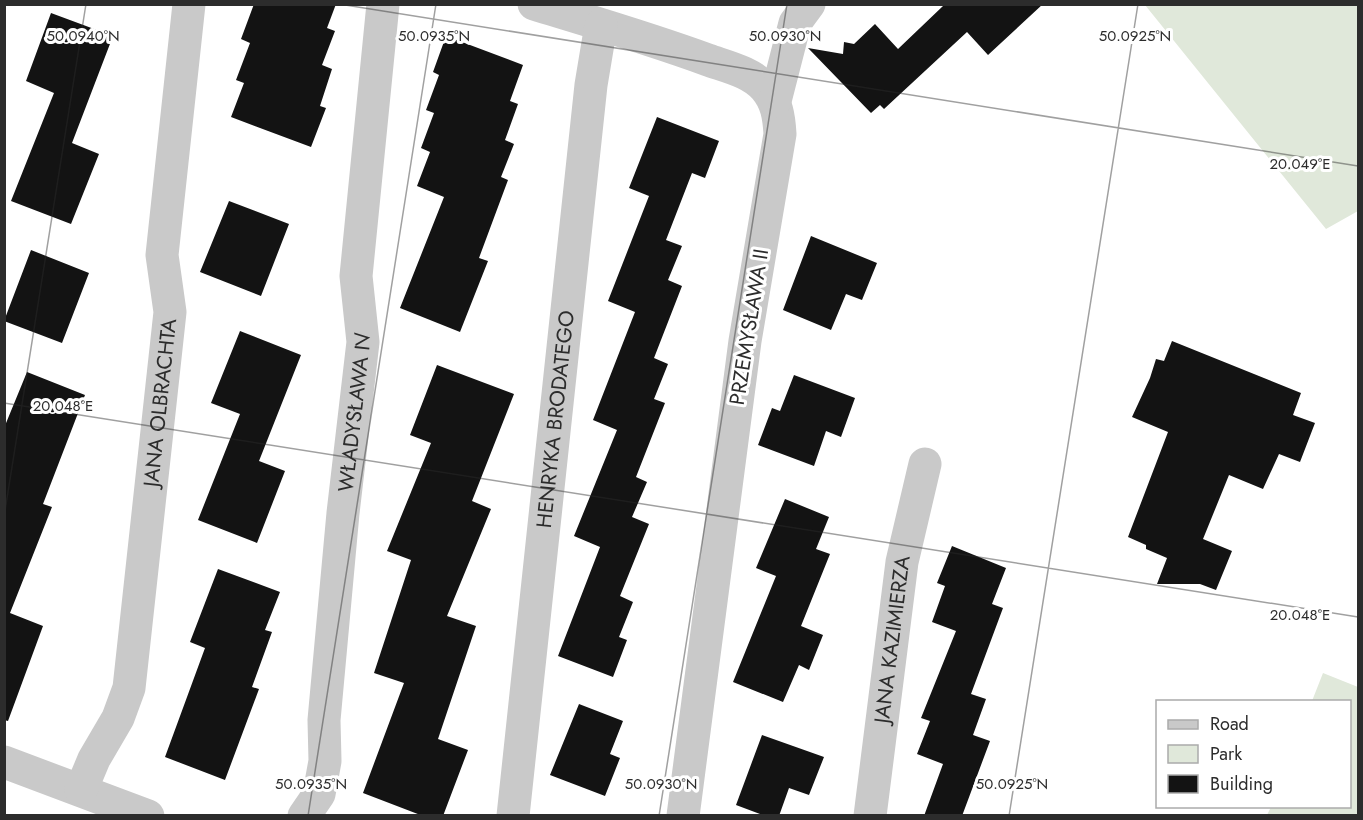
<svg xmlns="http://www.w3.org/2000/svg" width="1363" height="820" font-family="Jost,sans-serif">
<style>
.green{fill:#e0e8da}
.building{fill:#131313}
.lines{fill:none;stroke-linecap:round;stroke-linejoin:round}
.minor{stroke:#c9c9c9;stroke-width:33}
.ticks{fill:none;stroke:#2c2c2c;stroke-width:1.5;stroke-opacity:0.45}
.labels{text-anchor:middle;stroke-width:6;stroke-linejoin:round;paint-order:stroke}
.street-label{font-size:21px;fill:#2c2c2c;stroke:#fff}
.ticks-label{font-size:15px;text-anchor:middle;fill:#2c2c2c;stroke:#fff;stroke-width:6;stroke-linejoin:round;paint-order:stroke}
</style>
<rect width="100%" height="100%" fill="#fff"/>
<path class="green" d="M1145,5h213v206l-32,18z
M1323,673l35,14v128h-91l4,-8 79,-1v-104l-38,-1z"/>
<path class="building" d="M254,4h82l-9,24 8,3 -13,34 10,4 -12,37 6,2 -15,39 -80,-30 13,-34 -8,-3 14,-37 -9,-4z
M942,4h101l-55,51 -21,-23 -83,77 -4,-4 -9,8 -63,-65 35,6 1,-12 10,2 21,-20 23,25 45,-43z
M51,13l62,23 -41,107 27,11 -28,70 -60,-23 43,-108 -28,-12z
M446,36l77,29 -13,36 8,3 -13,36 9,4 -13,33 7,3 -29,78 9,3 -28,71 -60,-24 44,-111 -27,-11 13,-34 -9,-4 13,-35 -8,-3 13,-35 -6,-3z
M657,117l62,24 -14,37 -13,-5 -26,67 16,6 -14,34 14,6 -28,72 14,6 -14,35 11,4 -29,74 11,5 -15,35 17,7 -29,72 13,6 -14,35 8,3 -14,37 -55,-21 42,-109 -26,-11 43,-106 -24,-10 42,-108 -27,-11 41,-105 -20,-8z
M229,201l60,23 -28,72 -61,-24z
M811,236l66,27 -15,37 -16,-6 -15,36 -48,-20z
M31,250l58,23 -27,70 -58,-22z
M240,331l61,24 -42,106 26,10 -28,72 -59,-23 42,-106 -29,-11z
M1172,341l129,52 -8,22 22,8 -15,39 -21,-8 -16,35 -34,-14 -26,64 29,12 -16,39 -16,-6h-43l10,-26 -21,-9v-4l-18,-8 40,-105 -36,-15 18,-39 6,-19 8,2z
M437,365l77,29 -42,107 19,8 -44,107 29,10 -38,113 30,11 -25,66h-20l-60,-23 41,-110 -30,-10 37,-113 -24,-9 44,-108 -21,-8z
M27,372l58,23 -42,109 9,3 -42,106 33,13 -35,95 -4,-1v-292z
M794,375l61,23 -14,39 -15,-6 -12,35 -56,-21 14,-37 8,3z
M785,499l44,18 -13,32 14,5 -29,72 22,9 -14,35 -10,-5 -16,37 -50,-20 43,-106 -20,-8z
M952,546l54,22 -14,36 11,4 -32,86 15,5 -13,36 17,6 -28,75h-38l19,-52 -26,-10 13,-33 -9,-3 35,-87 -24,-9 13,-36 -8,-3z
M218,569l62,23 -15,38 7,2 -20,55 7,2 -34,91 -60,-23 40,-109 -15,-6z
M579,704l44,17 -13,33 10,4 -15,38 -55,-21z
M762,735l62,22 -15,38 -20,-7 -10,28h-14l-29,-11z"/>
<g class="lines">
<g class="minor">
<path d="M534,4c59,18 117,35 174,56 20,7 43,12 57,28 12,14 14,29 15,46l-35,207 -62,475"/>
<path d="M775,101l20,-78 14,-19"/>
<path d="M4,762l144,54"/>
<path id="s1" d="M81,790l13,-31 24,-41 11,-30 41,-376 -8,-57 27,-251"/>
<path id="s2" d="M304,816l15,-22 6,-33 -1,-41 19,-207 20,-171 -7,-66 27,-272"/>
<path id="s3" d="M513,816l78,-731 10,-60"/>
<path id="s4" d="M870,816l32,-254 23,-98"/>
</g>
</g>
<path class="ticks" d="M339,4l1019,162M4,403l1354,214M4,517l82,-513M308,816l128,-812M659,816l128,-812M1009,816l129,-812"/>
<g class="labels">
<g class="street-label">
<text transform="translate(749 327) rotate(-81)" y="7">PRZEMYSŁAWA II</text>
<text dy="7" stroke="none"><textPath href="#s1" startOffset="400">JANA OLBRACHTA</textPath></text>
<text dy="7" stroke="none"><textPath href="#s2" startOffset="411">WŁADYSŁAWA IV</textPath></text>
<text dy="7" stroke="none"><textPath href="#s3" startOffset="399">HENRYKA BRODATEGO</textPath></text>
<text dy="7" stroke="none"><textPath href="#s4" startOffset="178">JANA KAZIMIERZA</textPath></text>
</g>
</g>
<g class="ticks-label">
<text x="83" y="41">50.0940°N</text>
<text x="434" y="41">50.0935°N</text>
<text x="785" y="41">50.0930°N</text>
<text x="1135" y="41">50.0925°N</text>
<text x="1300" y="169">20.049°E</text>
<text x="63" y="411">20.048°E</text>
<text x="1300" y="620">20.048°E</text>
<text x="311" y="789">50.0935°N</text>
<text x="661" y="789">50.0930°N</text>
<text x="1012" y="789">50.0925°N</text>
</g>
<rect width="1363" height="820" fill="none" stroke="#2c2c2c" stroke-width="12"/>
<rect x="1156" y="700" width="195" height="108" fill="#ffffff" stroke="#ababab" stroke-width="1.5"/>
<rect x="1168" y="720" width="30" height="9" fill="#c9c9c9" stroke="#ababab" stroke-width="1.5"/>
<text x="1210" y="730" font-size="18" fill="#2c2c2c">Road</text>
<rect x="1168" y="745" width="30" height="18" fill="#e0e8da" stroke="#ababab" stroke-width="1.5"/>
<text x="1210" y="760" font-size="18" fill="#2c2c2c">Park</text>
<rect x="1168" y="775" width="30" height="18" fill="#131313" stroke="#ababab" stroke-width="1.5"/>
<text x="1210" y="790" font-size="18" fill="#2c2c2c">Building</text>
</svg>
